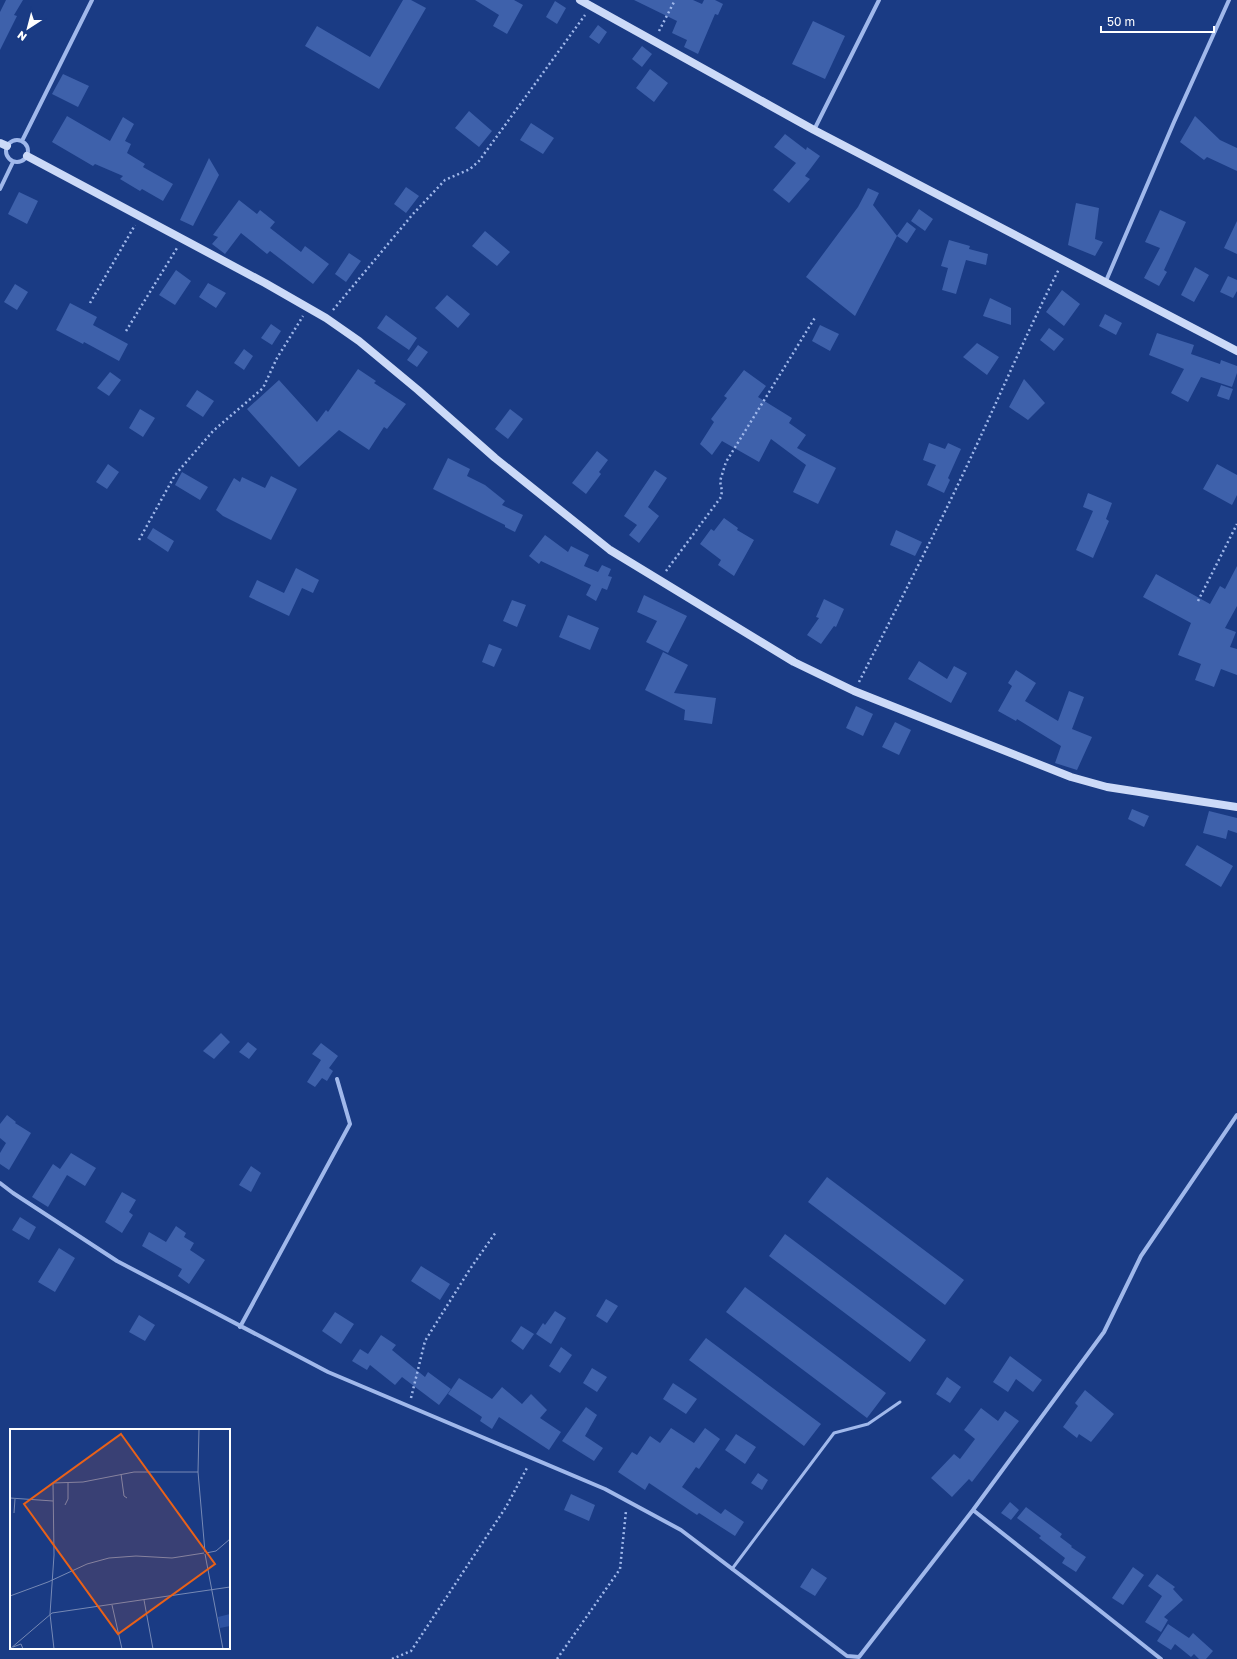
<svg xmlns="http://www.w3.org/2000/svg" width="1237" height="1659" font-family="'Golos Text',sans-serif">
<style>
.building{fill:#3e61ab}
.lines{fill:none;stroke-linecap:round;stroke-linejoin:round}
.path{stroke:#a0b8eb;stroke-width:2.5;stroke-dasharray:2 3;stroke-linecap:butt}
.lane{stroke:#a0b8eb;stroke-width:3}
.street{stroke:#a0b8eb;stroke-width:4}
.secondary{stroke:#ccdaf8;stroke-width:8}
.inset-road{fill:none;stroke:#7689b5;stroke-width:1}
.view{fill:#e96118;fill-opacity:0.15;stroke:#e96118;stroke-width:2}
.inset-edge{fill:none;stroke:#fff;stroke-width:2}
</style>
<rect width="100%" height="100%" fill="#1a3b84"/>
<path class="building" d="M6,0h17l-9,15 3,1 -17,34v-38z
M403,0h8l15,8 -47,81 -74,-43 12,-20 53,31z
M475,0h39l9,5 -16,29 -14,-8 6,-11z
M634,0h59l9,4 2,-4h11l8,4 -5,11 -3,-1 -17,40 -14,-7 3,-7 -15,-7 5,-12z
M555,1l11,7 -9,16 -11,-7z
M813,21l32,15 -20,43 -33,-15z
M598,25l9,7 -8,12 -10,-7z
M642,46l10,8 -10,13 -10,-8z
M650,69l18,14 -14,19 -18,-14z
M63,74l26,12 -11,21 -26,-13z
M469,111l23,20 -13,16 -24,-19z
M67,116l43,25 13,-24 11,7 -9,17 6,3 -4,9 18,11 -2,3 30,17 -10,17 -21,-12 -2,2 -20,-12 3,-3 -28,-12 -2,2 -41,-24z
M1195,116l25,24 17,8v23l-30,-14 -3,3 -24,-18z
M531,123l23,15 -11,16 -23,-14z
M785,134l21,16 1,-3 13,9 -15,20 5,3 -21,24 -16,-13 23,-27 -22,-16z
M209,158l10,17 -26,51 -13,-6z
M406,187l13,9 -13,17 -12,-9z
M868,188l11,5 -6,12 24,31 -42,80 -49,-39 52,-70z
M19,192l19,9 -11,23 -19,-10z
M239,200l18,14 3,-4 15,12 -5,6 31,24 4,-6 24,18 -16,20 -43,-33 -3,3 -26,-21 -16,21 -13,-10 6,-7 -5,-2z
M1076,203l23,5 -4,31 8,3 -8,14 -27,-11z
M919,209l14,10 -8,12 -14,-10z
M1160,210l26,12 -22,48 3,2 -8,14 -15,-8 16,-30 -15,-6z
M1237,221v33l-13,-6z
M907,222l9,7 -9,14 -10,-7z
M485,231l25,21 -13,14 -25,-20z
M949,240l21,6 -1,3 19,5 -2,11 -20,-5 -10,34 -14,-4 6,-22 -7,-2z
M349,253l12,8 -15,21 -11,-8z
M1195,267l14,8 -15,27 -13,-7z
M176,270l15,11 -16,24 -16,-10z
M1228,276l9,4v11l-4,7 -13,-6z
M208,283l18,10 -10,15 -17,-11z
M15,284l13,8 -11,18 -13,-8z
M1062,290l18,14 -16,22 -18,-14z
M447,295l23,19 -12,14 -23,-20z
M990,298l21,10v17l-28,-9z
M70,303l27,14 -4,8 35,19 -9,17 -35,-19 -1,2 -27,-14z
M1105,314l17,9 -6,12 -17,-9z
M386,315l31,23 -8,12 -32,-22z
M271,324l10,7 -9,14 -11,-7z
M820,325l19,9 -9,17 -18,-10z
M1049,328l15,11 -10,12 -14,-11z
M1157,333l37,12 -3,9 29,10 1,-4 16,6v7l-5,14 -31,-10 -13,25 -17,-9 13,-24 -35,-14z
M977,343l22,14 -12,18 -24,-18z
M418,345l10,7 -11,15 -10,-7z
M244,349l9,7 -9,14 -10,-7z
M358,369l18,12 -2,2 32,21 -19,25 -3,-2 -15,23 -30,-20 -40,37 -52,-58 32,-29 38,42 9,-12 2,2z
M744,370l22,16 -8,11 34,21 -3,5 17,12 -9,13 39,20 -18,36 -25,-12 13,-27 -35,-26 -12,23 -37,-21 -10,14 -12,-11 14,-22 -3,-3 16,-21 -3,-2z
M110,372l11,8 -12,16 -12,-8z
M1024,379l21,24 -17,17 -19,-13z
M1221,385l12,4 -4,11 -12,-4z
M197,390l17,11 -11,16 -17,-11z
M140,409l15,9 -12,19 -14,-9z
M510,409l13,10 -15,20 -13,-10z
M929,443l16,6 3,-6 13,6 -13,29 2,2 -6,13 -17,-8 9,-20 -13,-5z
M597,451l11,9 -9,12 2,2 -15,20 -14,-11z
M448,458l22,11 -3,7 18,9 20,16 -3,4 21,10 -8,17 -10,-5v-2l-72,-36z
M108,464l11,8 -12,17 -11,-7z
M1217,464l20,11v20l-5,10 -29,-16z
M655,470l12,8 -19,29 11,9 -20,27 -10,-8 8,-10 -13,-9z
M182,472l26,15 -8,13 -25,-15z
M271,476l26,13 -26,51 -48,-24 -7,-6 18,-32 6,4 2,-5 23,11z
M1088,493l24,10 -6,16 3,2 -16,37 -17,-8 17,-39 -10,-4z
M724,518l14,10 -1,2 17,10 -20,36 -16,-11 3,-5 -21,-16 11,-15 3,2z
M153,528l21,13 -6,11 -21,-14z
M896,530l26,12 -7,14 -25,-11z
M545,535l23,17 3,-6 18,9 -5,11 14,6 4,-7 9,4 -3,7 4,1 -5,13 -5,-2 -6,13 -10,-6 5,-10 -50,-24 -2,3 -10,-8z
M1237,566v40l-12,22 11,4 -6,15 7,2v26l-16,-6 -7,18 -19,-7 6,-16 -23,-9 13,-32 -48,-26 13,-23 54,30 10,-18 5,3z
M296,568l23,12 -6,13 -11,-5 -13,28 -40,-19 8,-17 27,13z
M644,595l43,21 -19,37 -22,-11 11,-21 -20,-9z
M824,599l20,10 -8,18 -2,-1 -13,18 -14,-9 12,-17 -3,-1z
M512,600l14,5 -9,22 -14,-6z
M568,615l31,13 -9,22 -31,-13z
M489,644l13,5 -8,18 -12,-5z
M663,652l25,13 -14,28 42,5 -4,26 -28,-4 1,-10 -40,-20z
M919,661l28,18 7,-13 13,7 -16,30 -43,-24z
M1016,670l20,13 -11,18 33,20 11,-30 15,6 -12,32 20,8 -15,33 -22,-7 6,-17 -44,-27 -1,2 -18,-10 14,-25 -4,-3z
M856,706l17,8 -10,22 -17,-8z
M895,722l16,8 -12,25 -17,-8z
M1132,809l17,7 -5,11 -16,-8z
M1209,811l28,7v15l-9,-3 -2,9 -23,-6z
M1197,845l36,21 -12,21 -36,-22z
M221,1033l9,9 -16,17 -11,-8z
M248,1042l9,7 -8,10 -10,-7z
M321,1043l17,13 -9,12 4,3 -6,10 -5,-3 -7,9 -8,-5 14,-22 -9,-6z
M7,1115l9,7 -1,1 16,10 -22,37 -9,-6v-11l6,-10 -6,-5v-14z
M71,1153l25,15 -11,18 -18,-11 -19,32 -16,-10 21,-33 7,5z
M251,1166l10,7 -10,19 -12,-7z
M827,1177l137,103 -19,25 -137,-103z
M122,1192l14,8 -7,12 4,3 -11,18 -17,-11z
M20,1217l16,10 -7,13 -17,-10z
M176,1226l10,7 -2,4 10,6 -4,7 15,10 -16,24 -11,-8 4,-7 -40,-23 7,-14 17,10z
M785,1234l141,106 -16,22 -141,-106z
M59,1248l16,10 -20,34 -17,-10z
M421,1266l29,18 -10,16 -29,-19z
M745,1287l141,106 -19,25 -141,-106z
M606,1299l12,7 -11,17 -11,-7z
M555,1311l11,7 -15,26 -15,-10 7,-11 2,2z
M335,1312l19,12 -13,20 -19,-13z
M139,1315l16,10 -10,16 -16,-9z
M521,1326l13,8 -11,16 -12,-9z
M381,1335l15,10 -4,5 33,27 3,-5 23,17 -12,16 -37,-28 -7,8 -25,-20 -3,5 -15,-9 8,-12 8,5z
M706,1338l115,86 -17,22 -115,-86z
M561,1347l11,8 -12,18 -11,-7z
M1010,1356l32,24 -9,12 -17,-13 -8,13 -15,-10z
M592,1368l15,9 -10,15 -14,-9z
M947,1377l14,10 -11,16 -14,-9z
M459,1378l33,21 10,-12 20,17 9,-10 16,16 -7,8 21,14 -12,18 -50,-33 -7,12 -12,-8 2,-4 -34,-23z
M673,1383l24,16 -11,15 -23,-15z
M1085,1390l29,24 -23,28 -12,-8 -2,4 -14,-11 15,-21 -3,-3z
M586,1407l11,8 -12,21 18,12 -9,13 -32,-20z
M981,1408l17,13 7,-10 14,10 -47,61 -3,-3 -17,18 -21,-19 23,-24 6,5 15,-20 -11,-9z
M671,1428l23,15 11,-15 15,11 -21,30 -3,-2 -14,20 39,27 4,-5 19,13 -9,14 -36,-23 -2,2 -48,-32 -4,7 -27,-18 14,-20 5,3 13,-19 10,7z
M736,1434l20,13 -11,17 -20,-14z
M758,1473l10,7 -6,10 -11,-7z
M571,1494l24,11 -6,16 -25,-11z
M1010,1502l9,8 -8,10 -10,-7z
M1026,1507l36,27 -2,3 12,9 -1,1 15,10 -10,15 -14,-9 3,-5 -26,-20 2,-2 -24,-18z
M1133,1567l11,8 -21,30 -11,-7z
M812,1568l15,10 -12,18 -15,-9z
M1157,1574l18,13 -2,2 10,11 -19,17 4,3 -7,12 -16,-10 17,-26 -14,-10z
M1168,1624l21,14 4,-5 20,18 -7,8h-7l-5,-5 -3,3 -16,-13 -4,6 -14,-9z"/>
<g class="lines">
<path class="path" d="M659,31l16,-31
M90,303l45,-78
M333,310l80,-96 32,-34 25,-11 9,-8 106,-146
M126,331l51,-83
M139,540l36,-65 38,-44 50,-43 14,-30 26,-42
M666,571l55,-74 1,-6 -2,-10 6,-19 90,-146
M1198,601l39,-77
M859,682c38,-75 77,-150 113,-227 29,-62 56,-125 87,-186
M411,1398l14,-57 45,-72 26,-37
M392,1659l19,-8 95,-144 22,-41
M557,1659l63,-90 6,-58"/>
<path class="lane" d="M732,1569l102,-136 34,-9 32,-22"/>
<path class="street" d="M814,130l65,-130
M6 151a11 11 0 1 1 22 0a11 11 0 1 1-22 0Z
M22,141l70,-141
M0,189l13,-27
M1106,281l68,-159 55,-122
M0,1183l13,10 104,68 211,111 277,117 76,41 166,126 12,1 114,-147 131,-178 37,-76 96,-141
M240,1327l110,-203 -13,-45
M973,1510l188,149"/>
<path class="secondary" d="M580,0l234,130 423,221
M0,143l7,3
M27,156l238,127 61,35 33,23 59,49 77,68 115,92 184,112 60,29 217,86 36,10 130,20"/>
</g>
<g transform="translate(10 1429)">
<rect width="220" height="220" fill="#1a3b84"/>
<path d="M220,185v12l-10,2 -2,-11z" fill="#2d52a2"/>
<path class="inset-road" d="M189,0l-1,43 7,80M111,45l3,22 3,2M0,69l43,3M55,76l3,-6v-16M4,84l1,-14M196,124l10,-2 14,-12M195,125l18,95M0,167l38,-14 39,-18 22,-6 27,-2 36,2 32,-5M134,171l9,49M102,176l10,44M3,218l8,-3 2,5M0,220l42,-36 178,-26M44,220l-4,-35 4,-59 -1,-72 30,-1 51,-10h64"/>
<path class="view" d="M111,5l94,130 -97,70 -94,-130z"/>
<rect width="220" height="220" class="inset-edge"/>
</g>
<g transform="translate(28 28) rotate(216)" stroke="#1a3b84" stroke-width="3" paint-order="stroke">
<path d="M0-3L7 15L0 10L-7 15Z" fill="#ffffff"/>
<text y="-6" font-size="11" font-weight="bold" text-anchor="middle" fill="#ffffff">N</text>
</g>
<path d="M1101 26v6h113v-6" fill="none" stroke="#ffffff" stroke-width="2"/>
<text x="1107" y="26" font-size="12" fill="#ffffff" stroke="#1a3b84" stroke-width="3" paint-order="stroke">50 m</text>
</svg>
